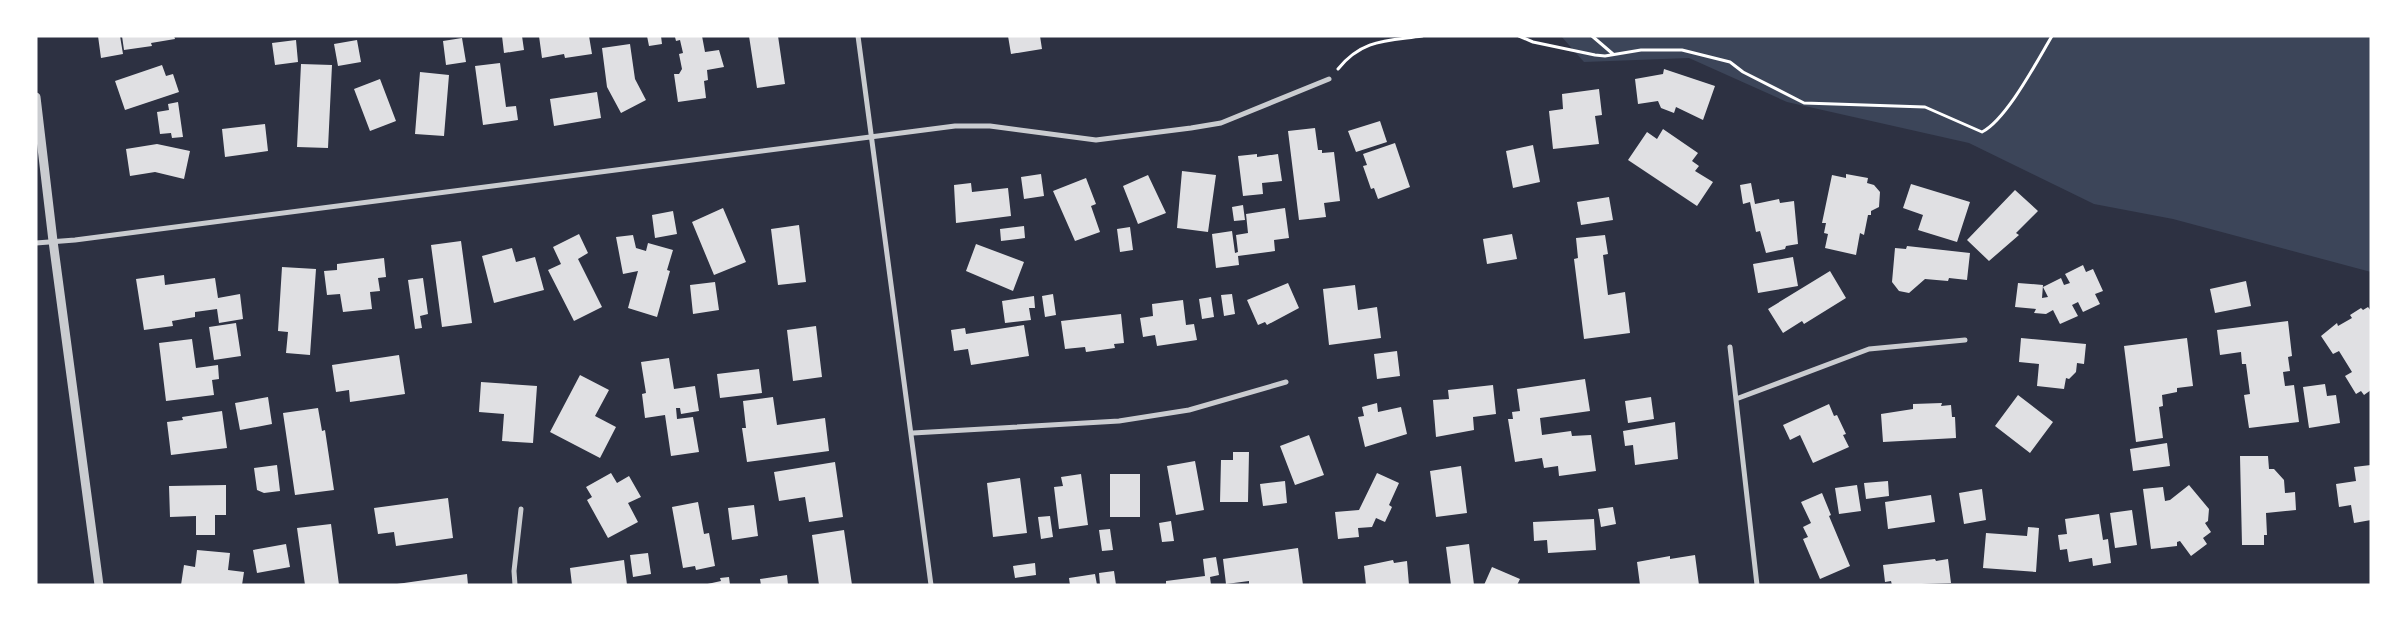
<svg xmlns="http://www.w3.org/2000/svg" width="2407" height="621" font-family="'Source Sans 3',sans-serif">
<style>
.green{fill:#3c4559}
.building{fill:#e0e0e3}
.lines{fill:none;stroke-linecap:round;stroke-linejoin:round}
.path{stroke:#fff;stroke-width:3}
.minor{stroke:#caccd0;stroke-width:5}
.tertiary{stroke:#caccd0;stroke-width:9}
</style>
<rect width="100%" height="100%" fill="#2d3142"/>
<path class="green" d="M1561,36h810v236l-198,-53 -79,-15 -125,-61 -182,-41 -98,-44 -105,4z"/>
<path class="building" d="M98,36h22l3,18 -22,4z
M122,36h52l1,3 -24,4 1,3 -28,4z
M502,36h20l2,14 -20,3z
M539,36h50l3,18 -27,4 -1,-4 -22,4z
M647,36h14l1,8 -13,2z
M702,36l3,16 14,-2 5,17 -17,3 1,10 -4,1 2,17 -28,4 -4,-28h5l3,-5 -3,-15 4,-1 -3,-13 -4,1 -1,-4z
M749,36h29l7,48 -28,4z
M1008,36h32l2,13 -31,5z
M462,38l4,24 -20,3 -3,-24z
M296,40l2,22 -23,3 -3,-22z
M357,40l4,22 -23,4 -4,-22z
M630,44l5,35 11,21 -25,13 -14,-26 -5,-39z
M500,63l6,44 10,-1 2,14 -35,5 -8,-59z
M301,64l31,1 -4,83 -31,-1z
M162,65l4,11 7,-2 6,18 -54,18 -10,-29z
M1664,69l51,17 -12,34 -27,-13 -2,6 -13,-5 -3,-7 -20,3 -3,-25 28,-5z
M420,72l29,3 -5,61 -29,-2z
M380,79l16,42 -26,10 -16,-42z
M1599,89l3,26 -7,1 4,28 -46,5 -4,-38 14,-2 -1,-15z
M597,92l4,26 -47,8 -4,-27z
M178,102l5,35 -11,1 -1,-5 -11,1 -3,-22 12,-2 -1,-6z
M1380,121l7,21 -31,10 -8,-21z
M265,124l3,27 -43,6 -3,-28z
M1315,128l3,22h4v3l12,-1 6,49 -16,2 2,14 -27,3 -11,-89z
M1663,129l35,24 -6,8 7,5 -4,5 18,11 -16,24 -69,-46 19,-28 10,7z
M1395,143l15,44 -32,12 -4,-11 -3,1 -8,-23 4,-1 -4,-11z
M157,144l33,7 -6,28 -29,-7 -25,4 -4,-27z
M1533,145l7,37 -27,6 -7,-37z
M1257,154v3l21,-3 4,27 -20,2 1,11 -20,2 -5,-40z
M1182,171l34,4 -8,57 -31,-4z
M1041,174l3,22 -20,3 -3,-22z
M1846,174l22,4 -1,5 7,2 6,7 -1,15 -8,4v4h-3l-4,20 -4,-2 -4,22 -31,-7 3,-14 -4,-1 2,-10h-4l10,-48 14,3z
M1148,175l18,38 -28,11 -15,-38z
M1086,178l10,26 -5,2 9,26 -25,9 -22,-50z
M971,183l1,9 36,-4 3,28 -55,7 -2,-38z
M1751,183l4,21 24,-5 1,4 14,-2 4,43 -12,2 -1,3 -19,4 -6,-22 -4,1 -6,-30 -7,2 -3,-19z
M1911,184l59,18 -13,40 -39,-12 5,-15 -20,-7z
M2015,190l23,21 -22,22 3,2 -30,26 -22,-21z
M1609,197l4,23 -32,5 -4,-23z
M1243,205l2,15 -11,1 -2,-14z
M723,208l23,54 -32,13 -22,-53z
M1285,208l4,30 -15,2 1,11 -37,5 1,9 -23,3 -4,-34 20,-3 3,22 3,-1 -2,-17 12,-2 -2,-19z
M673,211l4,23 -22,4 -3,-23z
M799,225l7,57 -28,3 -7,-56z
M1024,226l1,12 -24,3 -1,-12z
M1130,227l3,23 -13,2 -3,-23z
M579,234l9,19 -10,6 24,48 -28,14 -26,-51 13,-6 -8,-17z
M1512,234l5,25 -30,5 -4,-25z
M633,235l3,13 10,3 2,-8 25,7 -6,20 3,1 -13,46 -29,-9 10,-37 -15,3 -7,-37z
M1605,235l3,19 -5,1 5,40 17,-3 5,41 -46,6 -10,-80 4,-1 -2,-20z
M461,241l11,82 -30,4 -11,-82z
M976,244l48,18 -11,29 -47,-20z
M1907,246l63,7 -3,27 -18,-2 -1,3 -23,-2 -16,14 -10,-2 -7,-9 3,-34 11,1z
M512,248l4,14 19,-5 9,33 -50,13 -12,-47z
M1793,257l5,29 -40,7 -5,-29z
M384,258l2,19 -8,1 2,13 -10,1 2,17 -29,3 -3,-18 -13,1 -3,-24 13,-1v-6z
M2083,265l3,7 7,-3 10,22 -8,3 5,10 -17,8 -5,-10 -6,3 6,11 -18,8 -7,-14 -7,4 -12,-1 2,-4 -21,-2 3,-24 25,2 -1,13 6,-1 -5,-10 18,-9 3,7 6,-2 -5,-9z
M282,267l34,2 -6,86 -24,-2 2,-21 -10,-1z
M1830,271l16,27 -42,26 -2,-3 -19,12 -15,-24z
M164,275l1,10 50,-7 3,20 22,-4 3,25 -24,4 -2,-14 -22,3v5l-23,4 1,5 -29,4 -8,-51z
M423,278l5,36 -8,2 2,12 -7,1 -7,-49z
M2246,281l5,25 -36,7 -5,-24z
M715,282l4,28 -26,4 -3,-29z
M1288,283l11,25 -32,17 -2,-3 -7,3 -11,-25z
M1355,285l3,25 19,-3 4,31 -52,7 -6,-56z
M1053,294l3,21 -11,2 -3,-21z
M1232,294l3,20 -11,2 -3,-21z
M1034,296l1,12h-6l2,12 -26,3 -3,-22z
M1211,297l3,20 -12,2 -3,-20z
M1183,300l3,25 8,-1 3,16 -40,6 -2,-11 -12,2 -3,-19 13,-2 -1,-12z
M2368,307l3,4v79l-7,5 -3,-4 -5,3 -11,-18 7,-4 -13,-21 -6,3 -12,-18 16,-13 1,3 14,-8 -2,-3 11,-7 2,2z
M1121,314l3,29 -10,1 1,4 -29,4 -1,-5 -20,2 -4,-28z
M2288,321l4,35 -4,1 2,14 -7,1 2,14 9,-1 5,37 -50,6 -5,-33 6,-1 -4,-30h-4l-1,-12 -21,3 -3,-25z
M236,323l5,33 -27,4 -5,-33z
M1024,325l5,31 -58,9 -3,-16 -14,2 -3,-21 14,-2 1,6z
M816,326l6,51 -29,4 -6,-51z
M2021,338l65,6 -2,20 -7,-1 -1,9 -7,7 -3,-1 -2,11 -27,-3 2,-22 -20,-2z
M2187,338l6,48 -16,2v4l-15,3 1,11 -4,1 4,31 -27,4 -12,-96z
M192,339l4,29 22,-3 1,14 -7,1 2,15 -48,6 -7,-58z
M1397,351l3,25 -23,3 -3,-25z
M399,355l6,39 -55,8 -1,-12 -13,2 -4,-27z
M669,358l5,31 21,-3 4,25 -18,3 -1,-6h-4l1,11 16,-2 6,35 -28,4 -6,-41 -20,3 -3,-24 4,-1 -5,-31z
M759,369l3,24 -42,5 -3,-24z
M580,375l29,15 -14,26 21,11 -16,31 -50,-26z
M1585,379l5,32 -50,7 2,17 29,-4 1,5 19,-1 5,36 -37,5 -1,-10 -14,2 -2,-10 -27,4 -7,-43h5l-1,-7 8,-1 -3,-22z
M481,382l56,4 -4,57 -31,-2 2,-27 -25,-2z
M2325,384l2,12 9,-1 4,28 -31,5 -6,-41z
M1493,385l3,29 -23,3 1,13 -38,7 -3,-37 16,-1 -1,-9z
M2018,395l35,27 -23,31 -35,-27z
M268,397l4,27 -32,6 -5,-27z
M773,397l4,28 48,-7 4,33 -82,11 -5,-34h4l-3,-27z
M1651,397l3,22 -26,4 -3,-22z
M1377,403l1,9 23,-5 6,27 -42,13 -7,-30 6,-1 -2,-9z
M1942,403l-1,3 10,-1 1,12h3l1,21 -73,4 -2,-28 32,-5v-5z
M1829,404l5,12 3,-1 9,19 -3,1 6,12 -36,16 -13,-28 -10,5 -7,-15z
M318,408l4,23 3,-1 9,60 -39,5 -12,-82z
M222,411l5,37 -56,7 -4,-33 16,-2 -1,-3z
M1675,422l3,37 -43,6 -2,-20 -8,1 -2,-15z
M1309,435l15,40 -29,10 -15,-39z
M2167,443l3,23 -37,5 -3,-22z
M1233,452h16l-1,50h-28l1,-42h12z
M2240,456h28l1,13h5l10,11 1,13 10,-1 1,18 -30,3 1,22h-3v10h-22z
M1195,461l9,49 -28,5 -9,-49z
M835,462l8,55 -34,5 -4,-25 -26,4 -5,-29z
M277,465l3,26 -16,2 -7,-3 -3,-22z
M2371,465v55l-17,3 -3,-18 -12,2 -3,-23 20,-3 -2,-14z
M1461,466l6,47 -31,4 -6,-46z
M611,473l6,10 12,-7 12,21 -13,6 10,19 -30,16 -21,-38 5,-3 -6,-10z
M1377,473l22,10 -10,22 3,2 -7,15 -9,-4 -4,9 -14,1 1,9 -21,2 -3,-27 24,-2z
M1081,474l7,51 -29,4 -5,-42 9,-1 -2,-9z
M1110,474h30v43h-30z
M1020,478l7,55 -34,4 -6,-54z
M1285,481l2,22 -24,3 -3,-22z
M1888,481l1,15 -23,3 -2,-16z
M226,485v30h-11v20h-19v-19l-26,1 -1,-31z
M1857,485l4,26 -22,3 -4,-26z
M2189,485l20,24 -1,12 -3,2 6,9 -8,6 4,6 -16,12 -11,-15 -3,1v4l-26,3 -8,-60 20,-2 2,14 5,-1z
M1982,489l4,31 -22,4 -5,-31z
M1822,493l9,22 -2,1 21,50 -30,13 -17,-40 5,-2 -5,-10 8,-4 -10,-21z
M1931,495l4,27 -47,7 -3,-27z
M448,498l5,40 -57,8 -2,-14 -16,2 -4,-26z
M698,502l6,32 5,-1 6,33 -19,4 -1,-4 -12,2 -11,-61z
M754,505l4,31 -26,4 -4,-32z
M1613,507l3,17 -15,3 -3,-18z
M2132,510l5,35 -22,3 -5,-35z
M2099,514l4,26 5,-1 3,24 -18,3 -1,-8 -23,4 -2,-13 -7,1 -2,-15 9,-1 -2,-15z
M1050,516l3,21 -12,2 -3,-22z
M1594,519l2,31 -48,3 -1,-13 -13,1 -1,-19z
M1171,521l3,20 -12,1 -3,-19z
M331,524l8,61h-34l-8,-57z
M2028,527l11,1 -3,44 -53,-4 3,-35 41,3z
M1110,529l3,21 -11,1 -3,-21z
M844,530l8,55h-33l-7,-50z
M286,544l4,23 -33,6 -4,-23z
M1469,544l5,41h-23l-5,-38z
M1298,548l5,37h-54v-4l-23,3 -3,-25z
M197,550l33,3 -2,17 16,2 -2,13h-61l3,-20 11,2z
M648,553l3,21 -18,3 -3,-22z
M1695,555l4,30h-59l-3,-23 33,-6v3z
M1216,557l3,18 -9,2 1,8h-45v-4l39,-5 -2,-17z
M1935,559l1,2 12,-2 3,24 -59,2 -1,-4 -6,1 -2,-17z
M624,560l3,25h-55l-2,-17z
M1393,560l1,3 13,-2 2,24h-43l-2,-19z
M1035,563l1,12 -21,3 -2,-12z
M1492,567l28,12 -3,6h-33z
M1114,571l2,14h-16l-1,-12z
M467,574l1,11h-71v-1z
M1095,574l2,11h-27l-1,-7z
M787,575l1,10h-27l-1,-6z
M729,577l1,8h-27l18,-4 -1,-3z"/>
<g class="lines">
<path class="path" d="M1519,36l14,6 62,13 10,1 36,-6h41l48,12 13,10 61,31 121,4 57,25c25,-13 55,-71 70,-96
M1592,36l21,18
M1338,69c24,-30 49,-28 84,-33"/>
<path class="minor" d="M858,36l73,549
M36,243l39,-3 880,-114h35l106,14 95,-12 30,-5 108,-44
M1730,347l27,238
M1736,399l133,-50 96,-9
M913,433l206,-12 70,-11 97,-28
M515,585l-1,-14 7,-62"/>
<path class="tertiary" d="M36,97l17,144 46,344"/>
</g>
<rect width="2407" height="621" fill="none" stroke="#ffffff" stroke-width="75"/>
</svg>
